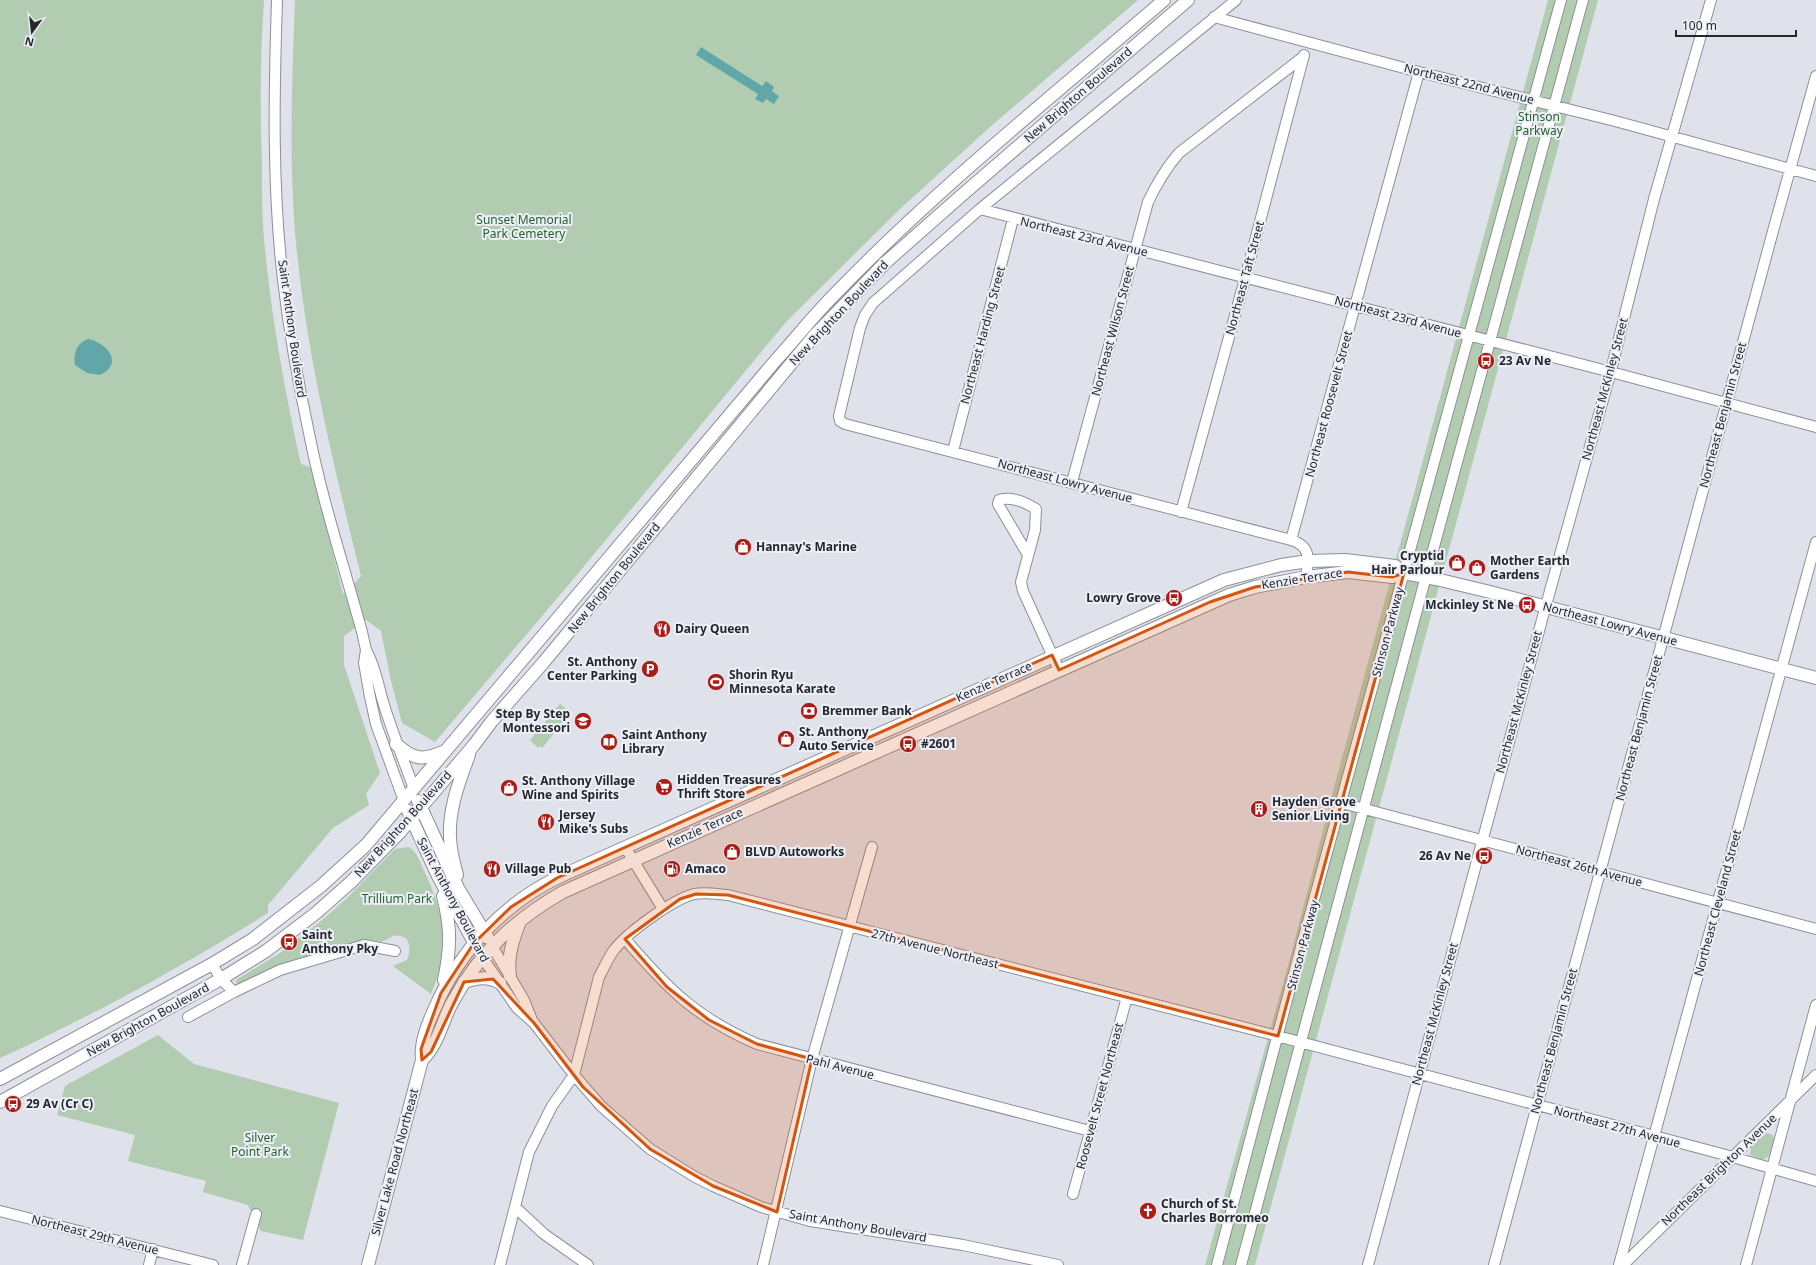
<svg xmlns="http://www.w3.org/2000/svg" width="1816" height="1265" font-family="'Noto Sans',sans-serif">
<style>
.green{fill:#b1ccb1}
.water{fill:#61a7aa}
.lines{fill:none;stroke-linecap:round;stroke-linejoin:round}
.minor-casing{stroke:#8d9097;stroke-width:12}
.major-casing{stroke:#8d9097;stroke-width:14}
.minor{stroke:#fff;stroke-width:10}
.major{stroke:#fff;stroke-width:12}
.marked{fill:#d5540f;fill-opacity:0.2;stroke:#d5540f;stroke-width:3;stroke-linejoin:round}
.labels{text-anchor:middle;stroke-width:4;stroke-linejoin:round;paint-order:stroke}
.street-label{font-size:12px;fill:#26272a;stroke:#eceff7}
.park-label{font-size:12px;fill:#275f2c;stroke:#eceff7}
.poi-label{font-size:12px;font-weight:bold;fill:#26272a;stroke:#eceff7;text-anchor:start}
</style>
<rect width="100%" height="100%" fill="#dfe2ea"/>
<path class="green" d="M0,0h264c-4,56 -4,111 -2,167 0,27 0,55 3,82 7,72 20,144 36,215l11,4 31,126 6,-4 12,-14c-28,-113 -56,-227 -66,-344 -6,-77 -3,-155 0,-232h843l-148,127 -89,81 -115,114 -215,260 -136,160 -33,-19 -11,-42 -10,-50 -15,-11 -22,16v29l36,108 -14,21 3,11 -36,23 -65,77v8c-86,54 -176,103 -268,145z
M1548,0h50l-343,1265h-50l87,-314 44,-171z
M560,704l11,9 -29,35 -2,-2 -2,2 -8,-8z
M409,847c9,6 12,17 16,26 14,29 24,62 15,95 -2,9 -6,18 -9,26l-38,-28 14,-6c3,-8 4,-14 -1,-22 -14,-5 -11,-2 -23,3 -8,3 -19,-1 -27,1 -40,10 -80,24 -117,42l-3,-1v-3l44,-27 41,-32 25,-22 49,-50z
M158,1035l36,29 145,39 -36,137 -42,-9 -13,-26 -45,-13 3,-11 -78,-20 7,-26 -78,-20 8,-29z
M1766,1133l7,2 1,4 -5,17 -6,4 -13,-5 1,-7z"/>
<path class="water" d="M701,47l61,39 4,-5 8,6 -2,4 7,5 -5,8 -8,-5 -3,4 -8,-4 3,-5 -62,-39z
M88,339c20,4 36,25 12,36l-13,-2 -12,-8c-2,-12 2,-22 13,-26z"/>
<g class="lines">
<defs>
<path id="minor" d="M277,0c-3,93 -5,187 6,280 6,51 15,102 26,153 13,67 35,133 53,199l4,18 -2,13 6,34 6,27 28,77
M1236,0l-256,209 -107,94 -8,12 -5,13 -21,88 1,5 5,3 446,116
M1214,17l205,55 196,49 201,55
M980,209l631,163 205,55
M953,451l60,-232
M1072,482l76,-280c9,-19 18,-34 31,-49l124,-96
M1181,512l62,-226 61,-231
M1028,555l-30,-51 1,-4c13,-4 26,2 37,9l-1,21 -14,52 2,9 36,79
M1306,577c3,-18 5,-31 -15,-37l128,-468
M366,650c10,17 12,36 18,55 9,29 20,56 30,84
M1342,803l474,126
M625,847l38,62
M625,939c43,50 70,78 132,105l333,87
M492,946l32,54 8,20
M482,957l35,51 17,15 40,52 27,31 49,43 45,28 18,9 48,21 49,14 153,24 95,20
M212,964l9,15 13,13
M188,1017l46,-25 46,-22 84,-25 31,6
M1073,1194l54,-197
M515,1207l29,27 44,31
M0,1211l213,54
M149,1265l4,-16
M242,1265l14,-51
M500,1265l29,-113 23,-46 22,-31 25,-98c5,-9 9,-19 15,-27 14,-18 58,-50 80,-56 11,-2 23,0 34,1l542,139 452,120 94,27
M763,1265l49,-206 60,-212
M1217,1265l81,-307 263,-958
M1241,1265l188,-700 154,-565
M1368,1265l175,-649 66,-238 45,-179 57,-199
M1494,1265l279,-1034 43,-155
M1619,1265l197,-723
M1623,1265l193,-190
M1746,1265l70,-260"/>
<path id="major" d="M396,744c18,16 27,17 49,7
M418,801l40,87 30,50
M408,811l30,65 39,72
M457,875c-2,-9 -5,-18 -6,-27 -5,-32 7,-64 18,-93
M443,896c8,32 8,51 1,84
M510,976c-3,-20 3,-36 10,-55
M464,982c13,-4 24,-6 36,1
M422,1060c16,-15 20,-38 30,-57 27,-50 62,-83 111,-111l666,-297 26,-8 51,-10 42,-5 44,5 12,-4
M0,1079l212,-115 41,-25 68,-53 45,-41 410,-485c20,-22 38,-45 59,-66 102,-106 218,-198 329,-294
M0,1102l221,-123 45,-28 50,-38 35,-31 49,-50 74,-87 18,-24 51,-58 271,-327 71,-73 77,-68 226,-195
M368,1265l54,-205c-2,-17 5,-34 12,-50 25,-59 70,-108 129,-135l661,-295 57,-15 28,-4 36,-1 50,6 9,7 32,6 50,12 330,87"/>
</defs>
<use href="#minor" class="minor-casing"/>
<use href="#major" class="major-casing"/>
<use href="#minor" class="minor"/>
<use href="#major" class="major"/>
</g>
<path class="marked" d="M1348,572l44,5 12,-4 -126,463 -550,-141 -32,-1 -16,5 -55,40 42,48 42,33 48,24 55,15 -35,153 -64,-26 -63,-37 -67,-62 -49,-64 -41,-44 -29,3 -33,70 -9,8 -1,-11 20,-56 33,-50 37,-36 46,-29 495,-223 7,15 151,-68 45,-15z"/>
<defs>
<symbol id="bus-disc" viewBox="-11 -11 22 22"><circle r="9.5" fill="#ac1b16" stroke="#eceff7"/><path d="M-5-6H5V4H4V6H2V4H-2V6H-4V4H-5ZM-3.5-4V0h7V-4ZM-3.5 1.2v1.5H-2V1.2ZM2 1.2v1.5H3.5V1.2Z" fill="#fff"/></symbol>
<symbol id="shop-disc" viewBox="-11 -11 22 22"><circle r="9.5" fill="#ac1b16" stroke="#eceff7"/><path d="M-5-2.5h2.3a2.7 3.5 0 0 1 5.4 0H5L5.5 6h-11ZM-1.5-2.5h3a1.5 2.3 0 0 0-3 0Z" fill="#fff"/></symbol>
<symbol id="restaurant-disc" viewBox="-11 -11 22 22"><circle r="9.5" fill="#ac1b16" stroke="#eceff7"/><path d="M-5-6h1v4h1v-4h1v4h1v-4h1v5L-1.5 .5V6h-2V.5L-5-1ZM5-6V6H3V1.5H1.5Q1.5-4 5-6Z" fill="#fff"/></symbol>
<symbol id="parking-disc" viewBox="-11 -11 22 22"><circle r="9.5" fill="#ac1b16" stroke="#eceff7"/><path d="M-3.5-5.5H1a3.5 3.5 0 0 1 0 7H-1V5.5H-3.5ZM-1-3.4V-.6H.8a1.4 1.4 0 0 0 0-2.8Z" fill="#fff"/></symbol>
<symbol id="stadium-disc" viewBox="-11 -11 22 22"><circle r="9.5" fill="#ac1b16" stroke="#eceff7"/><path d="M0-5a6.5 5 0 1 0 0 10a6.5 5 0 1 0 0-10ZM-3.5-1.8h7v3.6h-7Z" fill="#fff"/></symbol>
<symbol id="bank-disc" viewBox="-11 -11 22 22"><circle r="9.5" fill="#ac1b16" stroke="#eceff7"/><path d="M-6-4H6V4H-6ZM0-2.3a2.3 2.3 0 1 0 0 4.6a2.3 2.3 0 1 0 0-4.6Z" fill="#fff"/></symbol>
<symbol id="school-disc" viewBox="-11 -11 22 22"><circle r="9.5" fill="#ac1b16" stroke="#eceff7"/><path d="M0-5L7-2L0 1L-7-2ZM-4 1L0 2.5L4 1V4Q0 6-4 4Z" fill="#fff"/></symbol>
<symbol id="library-disc" viewBox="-11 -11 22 22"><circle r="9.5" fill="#ac1b16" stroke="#eceff7"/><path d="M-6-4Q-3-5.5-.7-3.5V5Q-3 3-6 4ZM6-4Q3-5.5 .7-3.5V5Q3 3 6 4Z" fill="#fff"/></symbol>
<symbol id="supermarket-disc" viewBox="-11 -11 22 22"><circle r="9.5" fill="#ac1b16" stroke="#eceff7"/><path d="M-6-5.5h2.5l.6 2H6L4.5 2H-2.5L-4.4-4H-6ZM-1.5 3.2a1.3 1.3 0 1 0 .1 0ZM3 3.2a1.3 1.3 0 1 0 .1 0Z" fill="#fff"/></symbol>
<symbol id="building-disc" viewBox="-11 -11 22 22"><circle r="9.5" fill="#ac1b16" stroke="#eceff7"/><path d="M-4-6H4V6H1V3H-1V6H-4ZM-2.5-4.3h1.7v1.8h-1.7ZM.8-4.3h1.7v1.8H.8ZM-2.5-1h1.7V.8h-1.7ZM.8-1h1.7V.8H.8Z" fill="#fff"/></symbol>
<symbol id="fuel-disc" viewBox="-11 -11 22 22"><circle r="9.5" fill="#ac1b16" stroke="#eceff7"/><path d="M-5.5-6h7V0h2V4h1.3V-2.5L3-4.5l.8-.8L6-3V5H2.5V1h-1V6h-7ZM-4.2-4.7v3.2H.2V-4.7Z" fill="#fff"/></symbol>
<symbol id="church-disc" viewBox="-11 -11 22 22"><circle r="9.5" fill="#ac1b16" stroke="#eceff7"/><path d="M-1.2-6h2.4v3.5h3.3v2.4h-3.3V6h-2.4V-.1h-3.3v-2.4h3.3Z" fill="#fff"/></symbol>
</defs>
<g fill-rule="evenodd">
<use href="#bus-disc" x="1476" y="351" width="20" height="20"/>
<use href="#shop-disc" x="733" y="537" width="20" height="20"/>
<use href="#shop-disc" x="1447" y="553" width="20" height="20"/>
<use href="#shop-disc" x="1467" y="558" width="20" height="20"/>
<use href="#bus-disc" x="1164" y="588" width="20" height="20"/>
<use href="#bus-disc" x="1517" y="595" width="20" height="20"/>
<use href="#restaurant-disc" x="652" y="619" width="20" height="20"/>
<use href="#parking-disc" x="640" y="659" width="20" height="20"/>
<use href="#stadium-disc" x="706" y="672" width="20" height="20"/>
<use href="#bank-disc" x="799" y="701" width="20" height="20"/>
<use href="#school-disc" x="573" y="711" width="20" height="20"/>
<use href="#shop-disc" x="776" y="729" width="20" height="20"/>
<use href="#library-disc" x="599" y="732" width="20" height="20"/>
<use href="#bus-disc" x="898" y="734" width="20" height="20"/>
<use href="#supermarket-disc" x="654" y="777" width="20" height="20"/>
<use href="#shop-disc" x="499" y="778" width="20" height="20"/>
<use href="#building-disc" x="1249" y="799" width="20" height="20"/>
<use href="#restaurant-disc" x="536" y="812" width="20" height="20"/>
<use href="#shop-disc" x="722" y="842" width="20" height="20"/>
<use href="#bus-disc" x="1474" y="846" width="20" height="20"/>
<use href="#restaurant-disc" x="482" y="859" width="20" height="20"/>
<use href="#fuel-disc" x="662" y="859" width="20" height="20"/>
<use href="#bus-disc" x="279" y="932" width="20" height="20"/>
<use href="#bus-disc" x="3" y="1094" width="20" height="20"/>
<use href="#church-disc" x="1138" y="1201" width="20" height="20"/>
</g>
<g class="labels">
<g class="street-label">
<text transform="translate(1469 84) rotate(14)" y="4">Northeast 22nd Avenue</text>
<text transform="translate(1078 95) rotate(-41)" y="4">New Brighton Boulevard</text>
<text transform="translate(1084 237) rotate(14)" y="4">Northeast 23rd Avenue</text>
<text transform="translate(1245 278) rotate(-75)" y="4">Northeast Taft Street</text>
<text transform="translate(839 313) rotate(-47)" y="4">New Brighton Boulevard</text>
<text transform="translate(1398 317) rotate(15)" y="4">Northeast 23rd Avenue</text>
<text transform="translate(292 329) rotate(82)" y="4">Saint Anthony Boulevard</text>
<text transform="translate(1113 331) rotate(-75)" y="4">Northeast Wilson Street</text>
<text transform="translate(983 335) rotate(-75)" y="4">Northeast Harding Street</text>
<text transform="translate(1605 389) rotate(-75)" y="4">Northeast McKinley Street</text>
<text transform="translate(1329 404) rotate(-75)" y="4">Northeast Roosevelt Street</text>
<text transform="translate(1723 415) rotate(-75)" y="4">Northeast Benjamin Street</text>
<text transform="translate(1065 481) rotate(15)" y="4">Northeast Lowry Avenue</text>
<text transform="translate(614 578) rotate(-51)" y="4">New Brighton Boulevard</text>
<text transform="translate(1302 579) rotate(-9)" y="4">Kenzie Terrace</text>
<text transform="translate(1610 624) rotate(15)" y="4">Northeast Lowry Avenue</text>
<text transform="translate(1388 632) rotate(-75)" y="4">Stinson Parkway</text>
<text transform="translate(994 682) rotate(-24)" y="4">Kenzie Terrace</text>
<text transform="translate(1519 702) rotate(-75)" y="4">Northeast McKinley Street</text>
<text transform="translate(1639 728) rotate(-75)" y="4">Northeast Benjamin Street</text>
<text transform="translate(403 824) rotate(-48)" y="4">New Brighton Boulevard</text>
<text transform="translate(705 828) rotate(-24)" y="4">Kenzie Terrace</text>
<text transform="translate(1579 866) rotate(15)" y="4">Northeast 26th Avenue</text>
<text transform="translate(453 900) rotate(62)" y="4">Saint Anthony Boulevard</text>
<text transform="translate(1718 903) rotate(-75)" y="4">Northeast Cleveland Street</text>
<text transform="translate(1303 945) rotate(-75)" y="4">Stinson Parkway</text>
<text transform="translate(935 949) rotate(14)" y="4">27th Avenue Northeast</text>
<text transform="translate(1435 1014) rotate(-75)" y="4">Northeast McKinley Street</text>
<text transform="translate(148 1020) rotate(-29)" y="4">New Brighton Boulevard</text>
<text transform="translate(1554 1041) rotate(-75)" y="4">Northeast Benjamin Street</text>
<text transform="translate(840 1067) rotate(14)" y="4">Pahl Avenue</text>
<text transform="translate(1100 1096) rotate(-75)" y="4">Roosevelt Street Northeast</text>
<text transform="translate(1617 1127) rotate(15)" y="4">Northeast 27th Avenue</text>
<text transform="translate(395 1162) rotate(-75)" y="4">Silver Lake Road Northeast</text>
<text transform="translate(1719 1170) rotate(-44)" y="4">Northeast Brighton Avenue</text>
<text transform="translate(858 1226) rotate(10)" y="4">Saint Anthony Boulevard</text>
<text transform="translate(95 1235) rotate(14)" y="4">Northeast 29th Avenue</text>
</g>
<g class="park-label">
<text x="1539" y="121">Stinson<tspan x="1539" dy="14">Parkway</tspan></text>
<text x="524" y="224">Sunset Memorial<tspan x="524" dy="14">Park Cemetery</tspan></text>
<text x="397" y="903">Trillium Park</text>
<text x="260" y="1142">Silver<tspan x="260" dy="14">Point Park</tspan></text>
</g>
<g class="poi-label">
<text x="1499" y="365">23 Av Ne</text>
<text x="756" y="551">Hannay's Marine</text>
<text x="1444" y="560" text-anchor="end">Cryptid<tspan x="1444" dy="14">Hair Parlour</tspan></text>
<text x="1490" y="565">Mother Earth<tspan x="1490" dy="14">Gardens</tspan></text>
<text x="1161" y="602" text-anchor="end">Lowry Grove</text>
<text x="1514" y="609" text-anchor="end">Mckinley St Ne</text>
<text x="675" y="633">Dairy Queen</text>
<text x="637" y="666" text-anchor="end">St. Anthony<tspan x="637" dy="14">Center Parking</tspan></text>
<text x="729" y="679">Shorin Ryu<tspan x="729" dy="14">Minnesota Karate</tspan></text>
<text x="822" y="715">Bremmer Bank</text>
<text x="570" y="718" text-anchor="end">Step By Step<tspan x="570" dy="14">Montessori</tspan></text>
<text x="799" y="736">St. Anthony<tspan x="799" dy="14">Auto Service</tspan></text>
<text x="622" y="739">Saint Anthony<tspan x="622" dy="14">Library</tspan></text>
<text x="921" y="748">#2601</text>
<text x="677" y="784">Hidden Treasures<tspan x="677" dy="14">Thrift Store</tspan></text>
<text x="522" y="785">St. Anthony Village<tspan x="522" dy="14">Wine and Spirits</tspan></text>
<text x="1272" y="806">Hayden Grove<tspan x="1272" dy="14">Senior Living</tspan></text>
<text x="559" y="819">Jersey<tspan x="559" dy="14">Mike's Subs</tspan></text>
<text x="745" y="856">BLVD Autoworks</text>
<text x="1471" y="860" text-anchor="end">26 Av Ne</text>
<text x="505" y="873">Village Pub</text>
<text x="685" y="873">Amaco</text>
<text x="302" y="939">Saint<tspan x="302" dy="14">Anthony Pky</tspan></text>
<text x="26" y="1108">29 Av (Cr C)</text>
<text x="1161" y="1208">Church of St.<tspan x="1161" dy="14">Charles Borromeo</tspan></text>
</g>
</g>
<g transform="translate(32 32) rotate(195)" stroke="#eceff7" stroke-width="3" paint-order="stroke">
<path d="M0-3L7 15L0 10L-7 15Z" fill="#26272a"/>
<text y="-6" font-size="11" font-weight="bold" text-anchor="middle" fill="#26272a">N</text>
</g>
<path d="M1676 30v6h120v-6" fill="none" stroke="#26272a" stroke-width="2"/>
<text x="1682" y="30" font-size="12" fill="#26272a" stroke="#eceff7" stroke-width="3" paint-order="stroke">100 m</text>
</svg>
